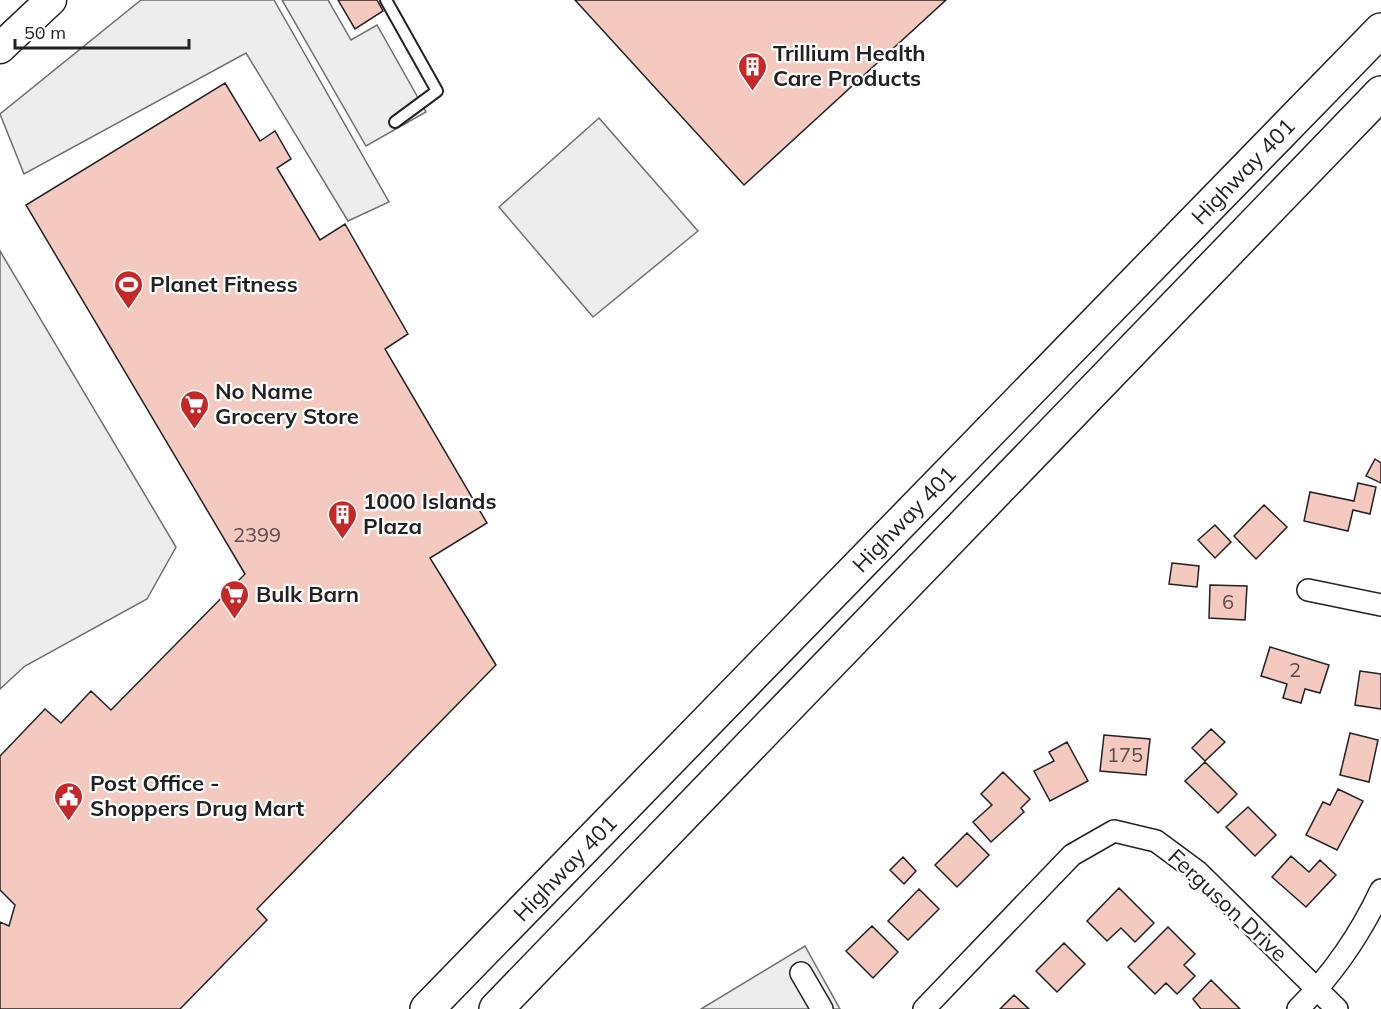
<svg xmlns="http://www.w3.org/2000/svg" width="1381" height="1009" font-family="Mulish,sans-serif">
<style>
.parking{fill:#ededed;stroke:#6f6f6f;stroke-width:1.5}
.building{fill:#f3c9c0;stroke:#222;stroke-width:1.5}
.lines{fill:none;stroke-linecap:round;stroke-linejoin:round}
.lane-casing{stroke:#222;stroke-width:14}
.street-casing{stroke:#222;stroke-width:24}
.secondary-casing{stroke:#222;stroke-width:33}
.highway-casing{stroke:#222;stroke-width:36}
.lane{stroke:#fff;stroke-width:10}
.street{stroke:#fff;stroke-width:21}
.secondary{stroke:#fff;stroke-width:30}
.highway{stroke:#fff;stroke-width:33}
.labels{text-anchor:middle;stroke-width:4.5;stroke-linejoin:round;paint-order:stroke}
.number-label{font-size:20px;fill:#564c4a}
.poi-label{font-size:22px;font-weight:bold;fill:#222;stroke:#fff;text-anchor:start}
.street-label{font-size:22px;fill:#222;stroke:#fff}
</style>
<rect width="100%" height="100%" fill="#fff"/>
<path class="parking" d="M141,0h133l115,202 -41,19 -102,-168 -222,121 -24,-60z
M282,0h46l23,40 26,-15 49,87 -60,34z
M599,118l99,113 -105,86 -94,-110z
M0,251l176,296 -29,52 -122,67 -25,23z
M805,946l35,63h-139z"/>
<path class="building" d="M338,0h39l6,11 -28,18z
M575,0h371l-202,185z
M225,83l35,58 15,-10 16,28 -14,9 43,72 25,-16 63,110 -23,15 102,174 -57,35 66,107 -239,244 10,11 -87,89h-180v-87l9,4 6,-21 -15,-15v-134l45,-47 16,14 30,-32 20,19 134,-136 -219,-369z
M1375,459l6,4v20l-15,-7z
M1358,483l18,4 -6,27 -17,-4 -5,21 -44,-10 6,-29 44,9z
M1264,505l23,22 -31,32 -22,-23z
M1215,525l16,17 -16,16 -17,-18z
M1172,563l27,3 -2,21 -28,-3z
M1210,585l37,1 -2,34 -36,-2z
M1270,647l59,18 -9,28 -15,-4 -4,14 -18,-5 4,-14 -26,-8z
M1360,671l21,3v35l-26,-4z
M1211,729l14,13 -20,19 -13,-13z
M1350,733l28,7 -9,42 -29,-7z
M1104,735l46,4 -4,36 -46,-4z
M1067,742l21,39 -38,20 -16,-30 20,-10 -5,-9z
M1205,762l32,32 -19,19 -33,-32z
M1003,772l27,27 -9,9 3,4 -33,30 -18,-20 19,-17 -11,-11z
M1338,789l25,12 -26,49 -31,-15 17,-33 7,3z
M1248,807l28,28 -21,21 -29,-29z
M967,833l22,22 -32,32 -22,-22z
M1291,856l18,16 11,-12 16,15 -30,32 -34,-30z
M903,857l13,14 -12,13 -14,-14z
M1119,888l35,35 -19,19 -14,-14 -14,13 -20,-20z
M919,889l20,20 -31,31 -20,-19z
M872,926l26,26 -25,26 -27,-27z
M1168,927l27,27 -11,11 11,11 -18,18 -11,-11 -11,11 -27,-27z
M1064,943l21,21 -28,28 -21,-21z
M1211,980l29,29h-39l-8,-10z
M1014,995l15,14h-29z"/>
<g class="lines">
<defs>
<path id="lane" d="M386,0l51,91 -42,31"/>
<path id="street" d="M1308,590l73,15
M801,973l21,36
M924,1009l148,-154 42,-24 42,10 42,31 139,137
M1298,1009c36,-36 62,-74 83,-119"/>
<path id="secondary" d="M0,48l51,-48"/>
<path id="highway" d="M427,1009l954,-979
M496,1009l885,-916"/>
</defs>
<use href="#lane" class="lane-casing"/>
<use href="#street" class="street-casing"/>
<use href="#secondary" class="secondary-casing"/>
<use href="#highway" class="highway-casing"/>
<use href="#lane" class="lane"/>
<use href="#street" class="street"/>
<use href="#secondary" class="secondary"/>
<use href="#highway" class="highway"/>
</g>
<defs>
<symbol id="building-pin" viewBox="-11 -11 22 30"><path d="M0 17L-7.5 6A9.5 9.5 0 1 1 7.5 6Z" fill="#c62828" stroke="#fff"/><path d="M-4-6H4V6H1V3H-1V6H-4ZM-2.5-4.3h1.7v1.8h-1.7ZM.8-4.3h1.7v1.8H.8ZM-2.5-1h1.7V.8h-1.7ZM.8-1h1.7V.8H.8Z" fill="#fff"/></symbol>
<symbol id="stadium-pin" viewBox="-11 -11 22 30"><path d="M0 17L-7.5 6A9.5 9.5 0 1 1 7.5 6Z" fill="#c62828" stroke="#fff"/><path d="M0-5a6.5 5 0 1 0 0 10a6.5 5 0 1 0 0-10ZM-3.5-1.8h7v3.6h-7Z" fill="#fff"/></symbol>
<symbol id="supermarket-pin" viewBox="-11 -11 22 30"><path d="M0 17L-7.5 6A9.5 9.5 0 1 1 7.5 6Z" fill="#c62828" stroke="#fff"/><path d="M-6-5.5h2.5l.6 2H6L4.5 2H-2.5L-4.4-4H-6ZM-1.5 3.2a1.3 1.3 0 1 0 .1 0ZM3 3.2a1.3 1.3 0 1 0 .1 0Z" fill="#fff"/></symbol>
<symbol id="civic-pin" viewBox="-11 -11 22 30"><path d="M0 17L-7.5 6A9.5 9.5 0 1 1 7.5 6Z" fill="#c62828" stroke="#fff"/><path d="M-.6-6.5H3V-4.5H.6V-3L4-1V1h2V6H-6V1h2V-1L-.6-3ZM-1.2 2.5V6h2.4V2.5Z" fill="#fff"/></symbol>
</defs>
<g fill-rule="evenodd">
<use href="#building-pin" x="736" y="50" width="33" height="45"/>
<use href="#stadium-pin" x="112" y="268" width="33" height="45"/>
<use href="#supermarket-pin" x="178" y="388" width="33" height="45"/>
<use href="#building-pin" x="326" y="498" width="33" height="45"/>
<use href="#supermarket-pin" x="218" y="578" width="33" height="45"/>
<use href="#civic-pin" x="52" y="780" width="33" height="45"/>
</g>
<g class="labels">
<g class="number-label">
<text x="257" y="542">2399</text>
<text x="1228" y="609">6</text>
<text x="1295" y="677">2</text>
<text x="1125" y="762">175</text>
</g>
<g class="poi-label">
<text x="773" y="61">Trillium Health<tspan x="773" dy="25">Care Products</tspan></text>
<text x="150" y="292">Planet Fitness</text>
<text x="215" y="399">No Name<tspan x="215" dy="25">Grocery Store</tspan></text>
<text x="363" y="509">1000 Islands<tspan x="363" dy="25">Plaza</tspan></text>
<text x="256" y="602">Bulk Barn</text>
<text x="90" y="791">Post Office -<tspan x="90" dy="25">Shoppers Drug Mart</tspan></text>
</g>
<g class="street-label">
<text transform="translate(1243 171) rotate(-46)" y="8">Highway 401</text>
<text transform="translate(904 519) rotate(-46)" y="8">Highway 401</text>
<text transform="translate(565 868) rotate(-46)" y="8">Highway 401</text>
<text transform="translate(1228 905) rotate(43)" y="8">Ferguson Drive</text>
</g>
</g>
<path d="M15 39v9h174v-9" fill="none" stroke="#222222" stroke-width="3"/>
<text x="24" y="39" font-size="18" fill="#222222" stroke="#ffffff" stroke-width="4.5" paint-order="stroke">50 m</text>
</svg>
